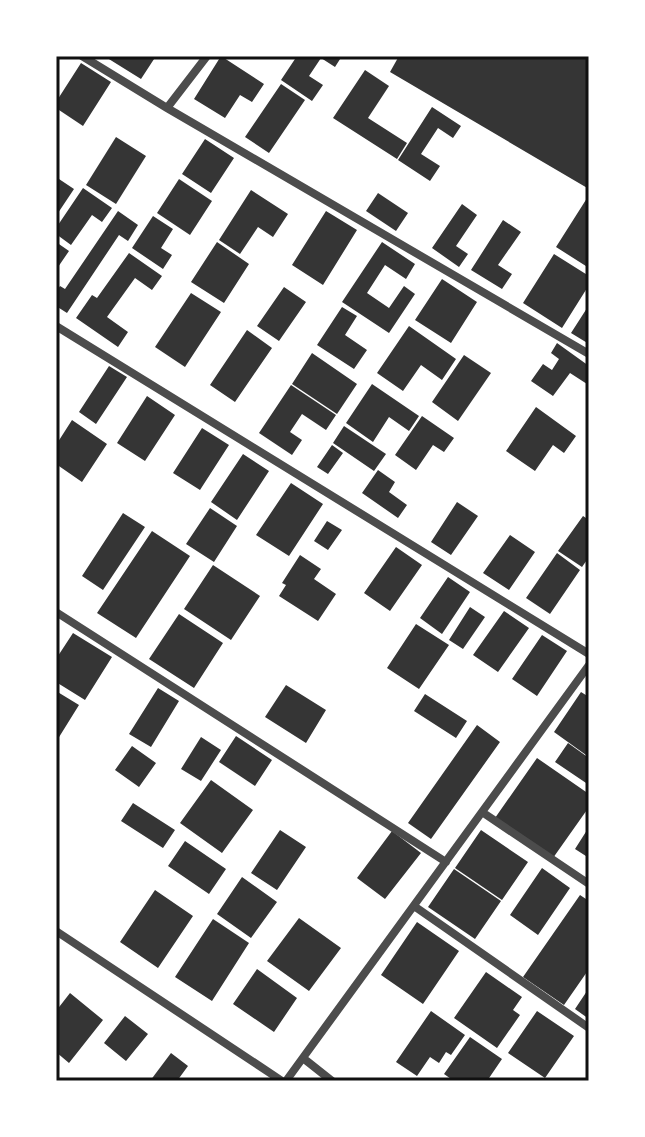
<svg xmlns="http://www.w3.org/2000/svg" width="645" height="1137" font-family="Manrope,sans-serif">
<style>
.building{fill:#353535}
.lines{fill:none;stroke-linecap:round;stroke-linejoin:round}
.minor{stroke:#4c4c4c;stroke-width:8}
.neatline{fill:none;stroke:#111;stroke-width:3}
</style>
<rect width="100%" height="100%" fill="#fff"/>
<path class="building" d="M104,56h52l-15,23z
M221,56l43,28 -12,18 -12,-7 -15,23 -31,-19z
M297,56h45l-7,11 -14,-9 -12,18 14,9 -11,16 -31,-21z
M399,56h190v133l-199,-117z
M81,63l30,19 -28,44 -27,-18v-6z
M365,70l24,16 -21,32 39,25 -10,16 -64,-41z
M281,84l24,16 -36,53 -24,-16z
M432,107l29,19 -8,12 -15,-10 -17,26 19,12 -10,15 -32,-21z
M116,137l30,19 -30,48 -30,-19z
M205,139l29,19 -23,35 -29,-19z
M56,177l18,12 -18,27z
M179,179l33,22 -22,34 -33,-22z
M83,188l29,20 -10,14 -10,-7 -21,30 -15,-11v-6z
M251,190l37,24 -15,23 -15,-10 -18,27 -21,-14z
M378,193l30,20 -12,18 -30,-20z
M589,195v73l-33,-21z
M462,204l15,11 -21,31 12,8 -9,13 -27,-19z
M118,211l20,14 -10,16 -9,-6 -52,78 -11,-7v-14l4,-6 5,3z
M326,211l31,19 -34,55 -31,-20z
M153,216l20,13 -12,19 11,7 -9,14 -31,-21z
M503,220l18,12 -23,33 14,9 -10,15 -31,-19z
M56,242l13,9 -13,19z
M217,242l32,22 -25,39 -33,-21z
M382,242l33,22 -9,15 -21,-14 -18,28 22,15 15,-22 11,8 -26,39 -47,-31z
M129,253l33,23 -10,14 -17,-12 -28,39 21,15 -10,15 -42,-29 16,-23 5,3z
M554,254l35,22v9l-27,43 -39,-25z
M442,279l35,23 -26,41 -36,-23z
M284,287l22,15 -27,39 -22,-15z
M191,293l30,19 -36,55 -30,-20z
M589,305v39l-18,-11z
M342,307l15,9 -12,19 22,15 -13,19 -37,-24z
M409,326l47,33 -14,21 -21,-15 -18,26 -26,-18z
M247,330l25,18 -37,54 -25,-17z
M557,343l32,23v15l-2,3 -17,-11 -17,23 -22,-15 12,-17 9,6 7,-11 -8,-6z
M312,353l45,31 -20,30 -45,-30z
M464,355l27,18 -33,48 -26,-19z
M109,366l18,11 -31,47 -17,-12z
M372,384l47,32 -10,15 -20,-14 -16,25 -27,-19z
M291,385l45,30 -10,15 -24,-16 -12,18 12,8 -10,15 -33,-22z
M147,396l28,19 -30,46 -28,-18z
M536,407l40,29 -12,17 -11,-8 -18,26 -29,-20z
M422,416l32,22 -10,14 -11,-7 -17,25 -21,-15z
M72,420l35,24 -25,38 -26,-18v-19z
M344,426l42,28 -12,17 -41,-28z
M202,428l27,17 -29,45 -27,-17z
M332,445l11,8 -15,21 -11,-7z
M243,454l26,17 -32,49 -26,-18z
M378,470l17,12 -6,10 18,13 -9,13 -36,-25z
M291,483l32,21 -34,52 -33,-21z
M457,502l21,14 -27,39 -20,-13z
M210,508l27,18 -23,36 -28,-18z
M123,513l22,14 -42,63 -21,-14z
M583,516l6,4v37l-7,10 -24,-16z
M327,521l15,9 -14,20 -14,-9z
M152,531l38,25 -54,82 -39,-25z
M510,535l25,17 -26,38 -26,-17z
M396,547l26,18 -32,46 -26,-18z
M557,553l23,17 -30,44 -24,-16z
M300,555l21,14 -7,10 22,15 -18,27 -39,-25 7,-11 -4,-2z
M213,565l47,31 -29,44 -47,-31z
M448,577l22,15 -28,42 -22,-16z
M470,607l15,10 -22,32 -14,-9z
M504,611l25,17 -31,44 -25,-17z
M179,614l44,29 -29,45 -45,-29z
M416,624l33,21 -30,44 -32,-21z
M73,633l39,24 -27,43 -29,-18v-23z
M542,635l25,16 -30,45 -25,-17z
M286,685l40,25 -20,33 -41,-26z
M158,688l21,13 -28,46 -22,-13z
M56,691l23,14 -23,37z
M581,692l8,5v54l-3,4 -32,-23z
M425,694l42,27 -11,17 -42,-27z
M477,725l23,17 -69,97 -23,-16z
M236,736l36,24 -17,26 -36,-24z
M201,737l20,13 -20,31 -20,-12z
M568,743l21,15v27l-34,-23z
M132,746l24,17 -17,24 -24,-17z
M537,758l52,36v13l-36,51 -58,-40z
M211,780l42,30 -31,43 -42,-30z
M133,803l42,27 -12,18 -42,-27z
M589,827v31l-14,-9z
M280,830l26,17 -29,43 -26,-17z
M481,830l47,32 -26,38 -47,-32z
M392,831l29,22 -36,46 -28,-21z
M185,841l41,28 -17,25 -41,-28z
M542,868l28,20 -32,47 -28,-20z
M454,869l47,32 -26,38 -47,-32z
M242,877l35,25 -26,36 -34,-24z
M155,890l38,26 -35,52 -38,-26z
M580,895l9,6v68l-25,36 -41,-28z
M299,918l42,30 -32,43 -42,-30z
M213,919l36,24 -37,58 -37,-24z
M417,922l42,29 -36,53 -42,-29z
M257,969l40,29 -23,34 -41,-28z
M486,972l36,25 -9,13 7,5 -23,33 -43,-30z
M589,988v31l-14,-10z
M70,993l33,27 -34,43 -13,-11v-41z
M431,1011l34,24 -14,20 -5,-3 -7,11 -9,-6 -13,19 -21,-14z
M537,1011l37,25 -29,42 -37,-25z
M125,1016l23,18 -22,27 -22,-18z
M470,1037l32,22 -15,22h-33l-10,-7z
M171,1053l17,13 -11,15h-27z"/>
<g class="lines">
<path class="minor" d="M82,56l85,52 422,246
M167,108l40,-52
M56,326l533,328
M56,612l390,250
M482,812l107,72
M414,906l175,122
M56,931l226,150
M303,1058l29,23
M286,1081l303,-416"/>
</g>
<rect width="645" height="1137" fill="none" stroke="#ffffff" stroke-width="116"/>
<rect x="58" y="58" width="529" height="1021" class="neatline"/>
</svg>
